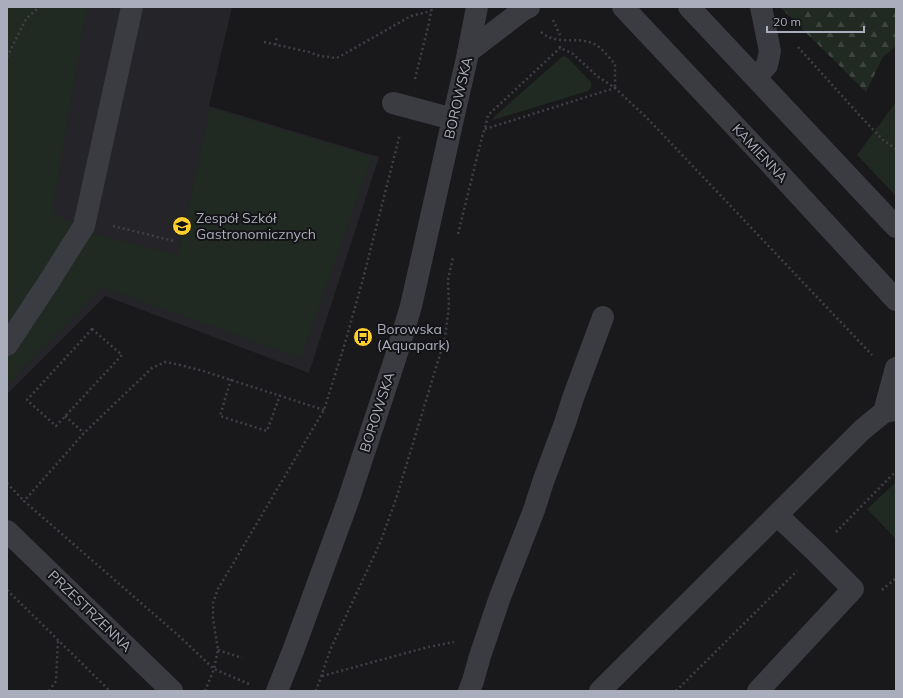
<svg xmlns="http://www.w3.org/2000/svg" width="903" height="698" font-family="Mulish,sans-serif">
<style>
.built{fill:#252428}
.green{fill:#202922}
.forest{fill:url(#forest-firs)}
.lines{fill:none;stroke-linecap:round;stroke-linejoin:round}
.path{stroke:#3f4047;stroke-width:2.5;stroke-dasharray:2 3;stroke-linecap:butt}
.minor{stroke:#3b3b42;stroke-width:22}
.labels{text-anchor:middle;stroke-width:4;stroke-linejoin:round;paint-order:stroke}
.street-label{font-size:14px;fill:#aaadbb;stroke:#141316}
.poi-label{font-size:14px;fill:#aaadbb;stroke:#141316;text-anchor:start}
</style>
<defs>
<pattern id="forest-firs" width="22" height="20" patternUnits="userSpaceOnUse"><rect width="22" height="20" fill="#202922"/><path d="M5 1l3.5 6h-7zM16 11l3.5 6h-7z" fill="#3e4540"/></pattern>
</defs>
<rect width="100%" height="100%" fill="#19181b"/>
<path class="built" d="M7,7h225l-23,99 170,51 -70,216 -204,-77 -98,98z"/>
<path class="green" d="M7,7h80l-35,206 42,21 84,21 32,-147 162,49 -71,201 -199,-71 -95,98z
M563,56l5,2 23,24c1,4 1,6 -3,9l-95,29 1,-3z
M896,102v94l-39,-41z
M896,482v57l-29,-30z"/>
<path class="forest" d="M780,7h116v39l-13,11 -17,35z"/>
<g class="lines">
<path class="path" d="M553,20l7,15
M541,32c16,14 33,4 51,11 10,4 16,14 23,21v24
M264,42l45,10 11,4 17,2 74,-42 20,-5
M275,45l2,-8
M560,46v2l12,5 25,23 18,12 33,31 224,236
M798,47l65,72 20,21 13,9
M7,57l19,-38 13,-12
M415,79l13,-52 4,-20
M485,129l130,-41
M113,226l61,15
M458,234l25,-101 2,-4 3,-14 12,-11 60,-56
M92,329l30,26 -66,71 -29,-26z
M231,379l-11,37 47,15 13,-36
M65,416l19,17
M7,483l17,18
M836,532l60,-61
M7,590l103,101
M882,590l14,-12
M218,650l24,8
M322,676l106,-29 26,-5
M249,684l-35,-15 -35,-33 -155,-135 60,-68 68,-65 13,-6 11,2 27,7 121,39
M49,691l7,-10 2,-41
M205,691l9,-22 4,-19 -5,-32v-15l5,-14 106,-179 21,-67 18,-64 37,-145
M316,691l15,-43 49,-105 16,-44 49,-161 4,-32 -1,-26 5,-23
M676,691l121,-120"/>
<path class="minor" d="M623,7l143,152 130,141
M689,7l207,220
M468,52l55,-42 6,-3
M756,78l11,-13 3,-14 -9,-44
M393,103l60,16
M7,345l41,-62 36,-57 48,-219
M896,368l-12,44 12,-2
M7,531l165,160
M277,691l16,-40 55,-150 48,-145 15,-50 42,-187 14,-61 10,-51
M469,691l4,-10 7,-25 20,-59 34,-87 9,-28 22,-59 8,-25 30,-81
M600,691l249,-248 13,-13 22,-18
M758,691l95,-102 -37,-37 -39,-37"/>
</g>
<defs>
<symbol id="school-disc" viewBox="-11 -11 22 22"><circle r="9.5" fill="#fece2d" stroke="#141316"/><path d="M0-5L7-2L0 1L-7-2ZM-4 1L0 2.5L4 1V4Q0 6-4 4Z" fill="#111"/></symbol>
<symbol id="bus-disc" viewBox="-11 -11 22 22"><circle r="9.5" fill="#fece2d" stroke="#141316"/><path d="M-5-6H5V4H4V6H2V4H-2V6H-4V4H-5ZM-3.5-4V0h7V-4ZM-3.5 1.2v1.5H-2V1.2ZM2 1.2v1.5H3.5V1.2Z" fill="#111"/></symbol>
</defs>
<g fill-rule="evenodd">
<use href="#school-disc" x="171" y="215" width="22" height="22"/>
<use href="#bus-disc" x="352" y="326" width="22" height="22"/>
</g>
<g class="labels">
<g class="street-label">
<text transform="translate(458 98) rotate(-77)" y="5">BOROWSKA</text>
<text transform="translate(760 153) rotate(47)" y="5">KAMIENNA</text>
<text transform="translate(377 412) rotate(-72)" y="5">BOROWSKA</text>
<text transform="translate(90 611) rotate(44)" y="5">PRZESTRZENNA</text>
</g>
<g class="poi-label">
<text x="196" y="223">Zespół Szkół<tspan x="196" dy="16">Gastronomicznych</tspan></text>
<text x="377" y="334">Borowska<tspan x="377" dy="16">(Aquapark)</tspan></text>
</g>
</g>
<rect width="903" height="698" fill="none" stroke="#aaadbb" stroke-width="16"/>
<path d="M767 26v6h97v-6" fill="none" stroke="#aaadbb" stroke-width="2"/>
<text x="773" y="26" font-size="12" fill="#aaadbb" stroke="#141316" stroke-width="3" paint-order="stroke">20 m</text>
</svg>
